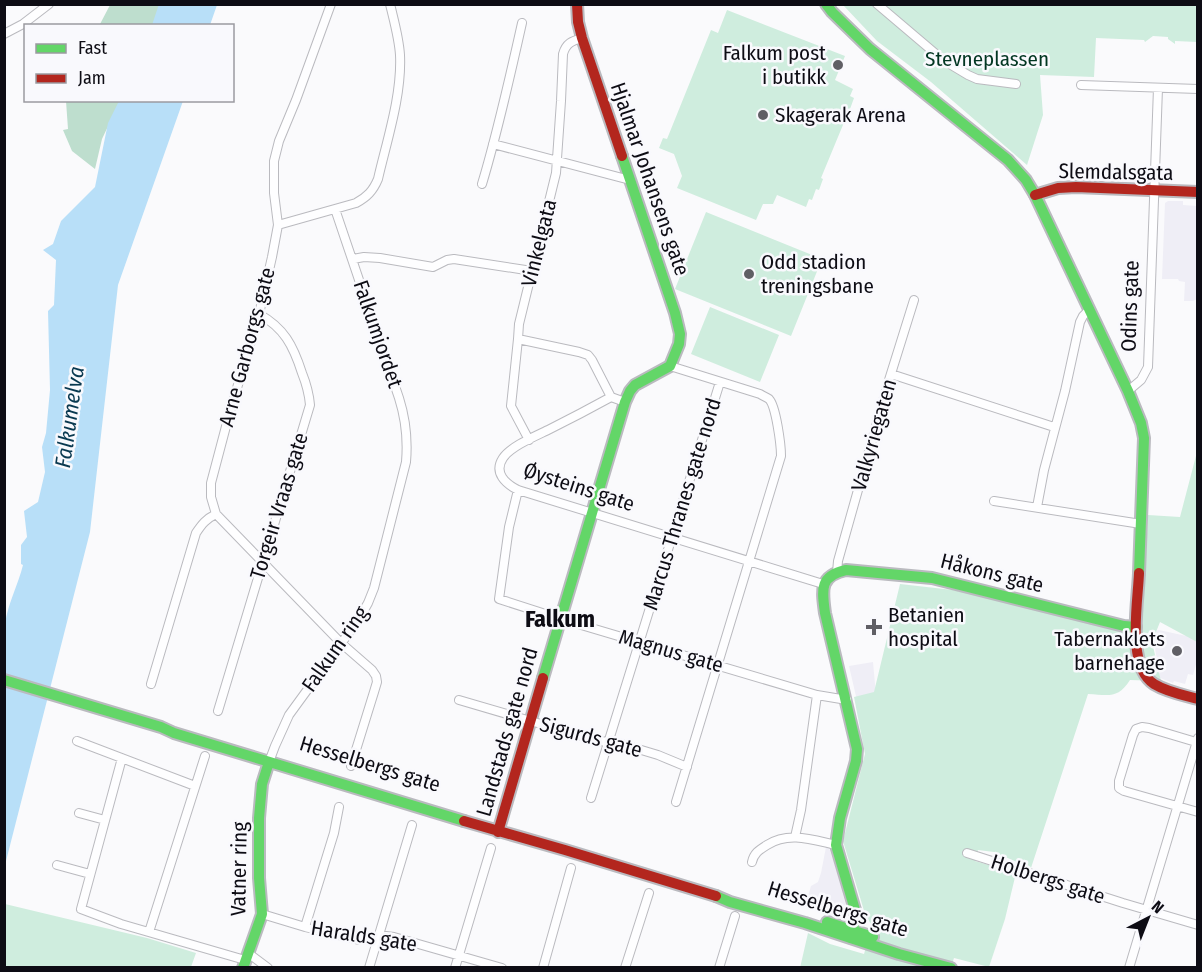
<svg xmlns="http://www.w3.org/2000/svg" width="1202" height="972" font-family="'Fira Sans Condensed',sans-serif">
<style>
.built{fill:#efeef6}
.green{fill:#cfedde}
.forest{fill:#bedece}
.water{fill:#b8dff8}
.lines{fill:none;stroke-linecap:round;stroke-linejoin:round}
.street-casing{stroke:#bababf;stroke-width:10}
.fast-casing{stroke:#bababf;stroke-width:14}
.jam-casing{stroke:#bababf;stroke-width:14}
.street{stroke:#fefeff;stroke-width:8}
.fast{stroke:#63d668;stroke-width:10}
.jam{stroke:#b3261e;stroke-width:10}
.poi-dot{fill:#605f65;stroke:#f9f9fd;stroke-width:2}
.labels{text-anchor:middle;stroke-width:5;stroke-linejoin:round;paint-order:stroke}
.poi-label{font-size:21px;fill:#0d0c14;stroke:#f9f9fd;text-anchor:start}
.park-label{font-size:21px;fill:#023622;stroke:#f9f9fd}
.street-label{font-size:21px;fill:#0d0c14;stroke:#f9f9fd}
.water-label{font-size:22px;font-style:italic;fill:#093950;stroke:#f9f9fd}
.quarter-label{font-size:24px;font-weight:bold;fill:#0d0c14;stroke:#f9f9fd}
</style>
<rect width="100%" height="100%" fill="#fafafc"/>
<path class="built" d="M1168,201h15v4l14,1v93l-4,2h-9l1,-19 -6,-1 -1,-2h-16l3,-76z
M1197,626v35l-4,14 -5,-1 -3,10 -11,-3 -1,2 -13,-5 -6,-36v-11l5,-1 32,7z
M873,662l3,33 -18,10 -9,-39z
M826,847l3,1 5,14 13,47 -1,5 -4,3 -6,1 -31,-12 6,-20 7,-4 3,-9z"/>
<path class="green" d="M843,5h354v37l-22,-1v3l-7,-5v-2l-15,-1 -8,6 -1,-2 -48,-2 -2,39 -54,-2 3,40 -16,50 -96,-83 -54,-41z
M727,10l118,46 -10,24 18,9 -3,7 4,2 -8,22h-1l-24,58 2,1 -4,11 -3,-1 -4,11 -3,-1 -3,8 -29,-12 -4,9h-10l-7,16 -79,-32 5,-12 -8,-22 -15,-6 4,-10 4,1 44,-109 7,3z
M706,212l116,47 -31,77 -116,-47z
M710,307l69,28 -19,47 -69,-28z
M1197,452v190l-37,-20 -8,20 9,39 -31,-1c-12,19 -21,15 -42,14l-57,174 -37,-16 -16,-2 -3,11 41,12 -11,46 -16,48 -35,-9 -3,9 -151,1 8,-35 22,11 34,10 8,-28 -7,-12 -22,-73 22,-87 -11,-57 20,-5 26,-108 53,6 189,40 6,-115 32,2z
M5,904l142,34 49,15 -5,14h-186z"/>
<path class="forest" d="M110,5h51l-8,20 -54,1z
M66,101h54l-18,38 -7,30 -23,-18 -9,-21 5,-1z"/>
<path class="water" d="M159,4h58v1l-7,20h-58z
M119,101h64l-65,184 -28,247 -85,333 -1,-199c5,-17 -2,-27 1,-42 3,-21 13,-39 18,-59l-2,-1v-19l6,-8 -3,-26 14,-9 7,-30 -3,-25 4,-14 4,-43 -2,-79 6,-6 2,-45 -13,-10 10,-6 8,-23 34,-34 13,-64z"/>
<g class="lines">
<defs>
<path id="street" d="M877,4l66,56 25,15 9,4 39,5
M4,34l19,-10 26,-20
M582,38c-10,3 -16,5 -19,16l-2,47 -5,72 -37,151 -1,15 61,13 9,3 4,5 19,37
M1081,85l117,4
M493,144l137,36
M482,184c16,-53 28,-107 40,-161
M278,225l78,-22c11,-6 17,-12 22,-24 9,-39 24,-84 22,-124 -1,-17 -6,-34 -10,-51
M353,259l11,-2 16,1 53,9 14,-7 7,-1 78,12
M518,339l-7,67 18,34
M670,366l90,28c3,2 6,3 9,5 7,7 12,46 12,57l-105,346
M891,374l163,53
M1128,391l13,-11 7,-13 10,-279
M625,402l-14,-5c-20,11 -41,22 -61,32 -14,7 -39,17 -47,29 -10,15 3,26 15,32l305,94
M518,490l-9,37 -10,72 62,20 256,76 30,5
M994,501l147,23
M1037,507l7,-37 21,-79 15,-69 3,-6 6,-6
M216,514l125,129 31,27 4,6 1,6 -3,10 -23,74
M837,572l1,-11 51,-181 25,-80
M151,684l45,-151c6,-9 10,-14 20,-19l-5,-17v-14l18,-68 30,-101 13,-57 6,-32 -4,-32v-32l5,-20 17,-41 35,-96
M459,700l140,41 19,2 40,12 29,12
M218,711l92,-306c-1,-12 -4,-22 -8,-32 -9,-28 -18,-45 -43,-59
M77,741l118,45
M1196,742l-47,-14 -7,-1 -6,2 -3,6 -14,46v7l5,3 74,21
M122,758l-41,151 40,15 124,36
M269,762l6,-16 14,-31 70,-96 9,-16 6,-15 32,-126c2,-23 0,-42 -7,-64l-64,-189
M591,798l129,-416
M79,813l26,7
M795,837l6,-27 16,-115
M967,853l156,50 75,22
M752,862c2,-9 7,-12 15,-17 22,-14 46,-5 69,0
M57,865l33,9
M262,914l43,13 54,13 27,-4 8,1 108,31
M305,927l29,-94 5,-26
M149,932l56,-176
M248,953l20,15
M369,968l43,-143
M455,968l36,-120
M543,968l28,-100
M625,968l24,-75
M719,968l16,-52
M1129,968l69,-230"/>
<path id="fast" d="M826,4l6,8 38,37 138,111 18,20 9,15 93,196 13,32 3,15 -5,135
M543,678l82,-276 5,-11 5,-6 35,-19 9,-22 1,-10 -5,-21 -53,-157
M4,680l157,47 13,6 290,88
M716,896l14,6 75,21 94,31 52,14
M827,922l46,15
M850,938l5,-17v-11l-19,-65 4,-27 16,-57 1,-12 -32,-136c-3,-23 -6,-37 21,-43l86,8 192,48 12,1
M243,968l19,-54 -3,-36v-60l3,-34 7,-22"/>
<path id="jam" d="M577,4l1,18 4,16 40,118
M1035,195l23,-7 18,-1 122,5
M1139,573c-1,29 -13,93 15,111 13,8 29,11 44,15
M464,821l101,29 151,46
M498,832l45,-154"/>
</defs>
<use href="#street" class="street-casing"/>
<use href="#fast" class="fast-casing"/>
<use href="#jam" class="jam-casing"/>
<use href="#street" class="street"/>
<use href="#fast" class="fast"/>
<use href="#jam" class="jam"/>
</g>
<g class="poi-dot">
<circle cx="838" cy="65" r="6"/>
<circle cx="763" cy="115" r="6"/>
<circle cx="749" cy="274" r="6"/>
<path d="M871 618h6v6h6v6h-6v6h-6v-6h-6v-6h6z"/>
<circle cx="1177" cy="651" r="6"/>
</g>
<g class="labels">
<g class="poi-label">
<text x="826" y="60" text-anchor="end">Falkum post<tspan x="826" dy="24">i butikk</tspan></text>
<text x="775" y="122">Skagerak Arena</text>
<text x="761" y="269">Odd stadion<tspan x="761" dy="24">treningsbane</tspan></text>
<text x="888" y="622">Betanien<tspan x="888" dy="24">hospital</tspan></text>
<text x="1165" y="646" text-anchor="end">Tabernaklets<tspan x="1165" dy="24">barnehage</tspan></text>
</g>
<g class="park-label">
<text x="987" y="66">Stevneplassen</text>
</g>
<g class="street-label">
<text transform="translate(1116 172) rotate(1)" y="7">Slemdalsgata</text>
<text transform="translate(650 179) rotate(71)" y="7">Hjalmar Johansens gate</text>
<text transform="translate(539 243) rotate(-76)" y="7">Vinkelgata</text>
<text transform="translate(1130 306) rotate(-88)" y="7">Odins gate</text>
<text transform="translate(378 334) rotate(71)" y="7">Falkumjordet</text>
<text transform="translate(247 347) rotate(-75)" y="7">Arne Garborgs gate</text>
<text transform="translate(874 435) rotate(-74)" y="7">Valkyriegaten</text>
<text transform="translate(579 487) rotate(18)" y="7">Øysteins gate</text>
<text transform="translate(682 504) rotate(-73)" y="7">Marcus Thranes gate nord</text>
<text transform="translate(279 506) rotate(-73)" y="7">Torgeir Vraas gate</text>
<text transform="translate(992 573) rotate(14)" y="7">Håkons gate</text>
<text transform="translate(335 649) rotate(-55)" y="7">Falkum ring</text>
<text transform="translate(671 651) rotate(16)" y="7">Magnus gate</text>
<text transform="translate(507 732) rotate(-74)" y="7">Landstads gate nord</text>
<text transform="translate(591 737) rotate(15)" y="7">Sigurds gate</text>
<text transform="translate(370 764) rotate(17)" y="7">Hesselbergs gate</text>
<text transform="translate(239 869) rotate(-89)" y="7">Vatner ring</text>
<text transform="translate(1048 879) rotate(18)" y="7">Holbergs gate</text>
<text transform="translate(838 909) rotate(17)" y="7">Hesselbergs gate</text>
<text transform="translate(364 936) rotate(9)" y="7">Haralds gate</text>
</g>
<g class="water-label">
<text transform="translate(69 417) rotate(-82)" y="8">Falkumelva</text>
</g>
<g class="quarter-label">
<text x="560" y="627">Falkum</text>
</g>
</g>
<rect width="1202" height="972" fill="none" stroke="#0d0c14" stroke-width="12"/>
<rect x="24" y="24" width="210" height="78" fill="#f9f9fd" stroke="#9b9aa0" stroke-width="1.5"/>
<rect x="36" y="44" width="30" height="9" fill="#63d668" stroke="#9b9aa0" stroke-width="1.5"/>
<text x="78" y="54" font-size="18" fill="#0d0c14">Fast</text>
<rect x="36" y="74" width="30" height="9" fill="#b3261e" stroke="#9b9aa0" stroke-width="1.5"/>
<text x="78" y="84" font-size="18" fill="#0d0c14">Jam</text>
<g transform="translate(1148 918) rotate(42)" stroke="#f9f9fd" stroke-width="4.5" paint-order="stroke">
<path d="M0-4.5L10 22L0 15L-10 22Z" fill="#0d0c14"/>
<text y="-9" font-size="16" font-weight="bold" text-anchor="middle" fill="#0d0c14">N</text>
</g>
</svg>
